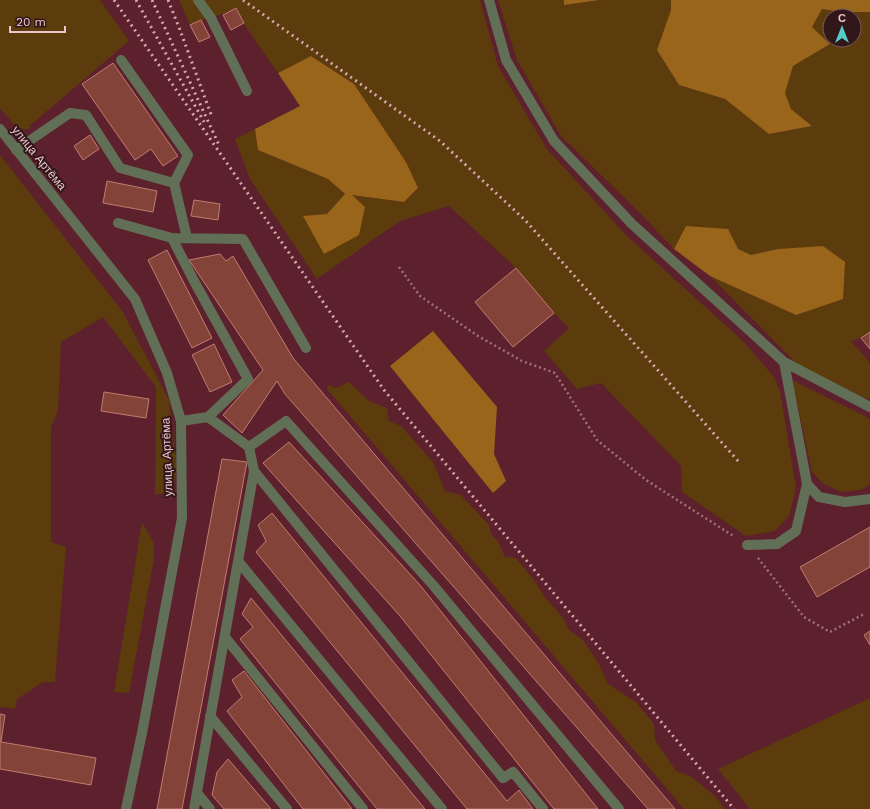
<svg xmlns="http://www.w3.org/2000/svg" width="870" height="809" font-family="'Work Sans',sans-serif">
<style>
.green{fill:#5c3b0c;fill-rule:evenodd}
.forest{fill:#99651b}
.building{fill:#834339;stroke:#c27c70}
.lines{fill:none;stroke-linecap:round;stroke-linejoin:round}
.path{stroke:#a27079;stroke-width:2.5;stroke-dasharray:2 3;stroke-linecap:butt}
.minor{stroke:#626f57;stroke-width:10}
.rail{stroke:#d4a9af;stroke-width:3;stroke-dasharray:2 4;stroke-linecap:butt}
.labels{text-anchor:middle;stroke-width:4;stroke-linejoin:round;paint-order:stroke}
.street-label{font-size:12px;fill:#edc6cb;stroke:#31161a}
</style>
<rect width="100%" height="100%" fill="#5d202d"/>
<path class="green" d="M0,0h100l29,41 -95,81 -5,3 2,3 -6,2 -9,-3 -16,-19z
M179,0h301l18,66 49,83 80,87 117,106 30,35 6,14 16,97 -7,28 -14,15 -29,5 -64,-44 -1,-26 -80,-83 -24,6 -33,-38 25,-23 -15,-15 -38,-45 -67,-62 -49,15 -83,58 -67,-100 -15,-40 20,-10 3,21 70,29 17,16 -18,19 -3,40 28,-59 52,7 14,-13 -12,-27 -52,-78 -43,-28 -33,17 -34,-49 -8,-16c-15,8 -31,10 -46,17z
M498,0h66v5l36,-5h71v10l-14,40 22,35 46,14 45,35 42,-8 -21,-17 -6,-16 8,-27 37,-22 -18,-17 10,-18 19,3h29v320l-9,6 -10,3 19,22v36l-9,-2 -64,-33 -87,-88 86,39 -18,-66 -27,6 -65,-29 -12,23 -32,-34 -81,-79 -44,-76zM830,16h24v24h-24z
M0,155l123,157 46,88 8,69 -4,18 -8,6 -10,2 1,-108 -53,-70 -42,25 -3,69 -7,16v115l15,5 -11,135h-12l-26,17 -2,10 -15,-2z
M792,380l75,37 3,3v64l-9,6 -20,2 -17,-8 -12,-12z
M349,382l20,19 18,7 2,13 12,5 32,36 12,29 16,4 28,30 3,11 6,5 7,16 11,1 18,22 10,16 20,23 5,11 14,10 16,24 9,20 28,18 18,22 1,16 21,31 16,6 23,19 10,13h-41l-357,-420 1,-4 8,3z
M142,522l12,21v16l-25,134 -15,-1z
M870,698v111h-120l-32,-40z"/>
<path class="forest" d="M564,0h36l-36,5z
M671,0h199v12h-29l-19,-3 -10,18 18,17 -37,22 -8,27 6,16 21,17 -43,8 -44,-35 -46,-14 -22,-35 14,-40z
M311,56l43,28 52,78 12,26 -14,14 -52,-7 13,12 -6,28 -35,19 -21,-38 24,-2 18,-20 -17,-15 -70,-29 -3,-21 45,-23 -22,-33z
M686,226l42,3 10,20 13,6 27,-6 45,-3 22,16 -2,37 -47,16 -86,-39 -36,-27z
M433,331l64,76 -3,47 12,27 -13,12 -103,-127z"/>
<path class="building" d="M236,8l8,15 -13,7 -8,-15z
M201,20l9,17 -11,5 -9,-17z
M113,63l65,93 -15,10 -12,-17 -16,11 -53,-76z
M90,135l9,14 -16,11 -9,-14z
M107,181l50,10 -4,21 -50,-9z
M194,200l26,4 -2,16 -27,-4z
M167,250l45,88 -20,10 -44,-88z
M220,254l6,7 7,-5 60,102 382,451h-27l-363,-415 -8,-13 -35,52 -19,-18 40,-45 -74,-110z
M516,268l38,45 -41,34 -38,-45z
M870,332v17l-9,-11z
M214,344l18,38 -22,10 -18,-37z
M104,392l45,7 -3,19 -45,-7z
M289,442l131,143 178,224h-44l-154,-193 -137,-153z
M222,459l25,3 -65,347h-25z
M272,513l235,288 12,-11 14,19h-66l-211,-257 10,-11 -8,-16z
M870,527v40l-53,30 -17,-30z
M251,598l174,211h-48l-137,-170 13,-12 -11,-13z
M870,631v14l-6,-10z
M244,671l108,138h-49l-76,-98 15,-14 -10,-17z
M0,714l5,1 -4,27 95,16 -5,27 -91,-16z
M228,759l43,50h-47l-12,-14 5,-23z"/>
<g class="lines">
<path class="path" d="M399,267l21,29 58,40 44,25 33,12 42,67 49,40 89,57
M758,558l46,59 26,15 34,-18"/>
<path class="minor" d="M198,0l13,18 36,73
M489,0l17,60 48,81 78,83 152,138 86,45
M0,129l135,170 32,74 14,48 1,97 -40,215 -16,76
M16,150l54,-37 16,2 34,53 54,15 14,-28 -67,-95
M174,183l13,55
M118,223l54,15
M784,362l23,122 12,13 26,5 25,-3
M208,417l40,-38 -54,-98 -22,-43 71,1 63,109
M181,421l27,-4 41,30 5,24 -60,338
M249,447l37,-26 147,164 186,224
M254,471l249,307 10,-6 30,37
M747,545l30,-1 19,-13 11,-47
M238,561l204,248
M225,637l138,172
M210,716l77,93
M197,793l13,16"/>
<path class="rail" d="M114,0l270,390 350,419
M136,0l68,122
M152,0l67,145
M168,0l12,30 32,87
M243,0l197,141 85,79 214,242"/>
</g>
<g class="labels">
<g class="street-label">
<text transform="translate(39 158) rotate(51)" y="4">улица Артёма</text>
<text transform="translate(167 457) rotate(-92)" y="4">улица Артёма</text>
</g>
</g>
<g transform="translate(842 28)"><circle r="19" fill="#31161a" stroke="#7c5c61"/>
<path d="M0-3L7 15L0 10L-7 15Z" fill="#54cdc7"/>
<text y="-6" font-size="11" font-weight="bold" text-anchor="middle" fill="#edc6cb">С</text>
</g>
<path d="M10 26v6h55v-6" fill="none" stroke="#edc6cb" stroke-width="2"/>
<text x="16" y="26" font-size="12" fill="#edc6cb" stroke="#31161a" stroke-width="3" paint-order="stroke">20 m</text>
</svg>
